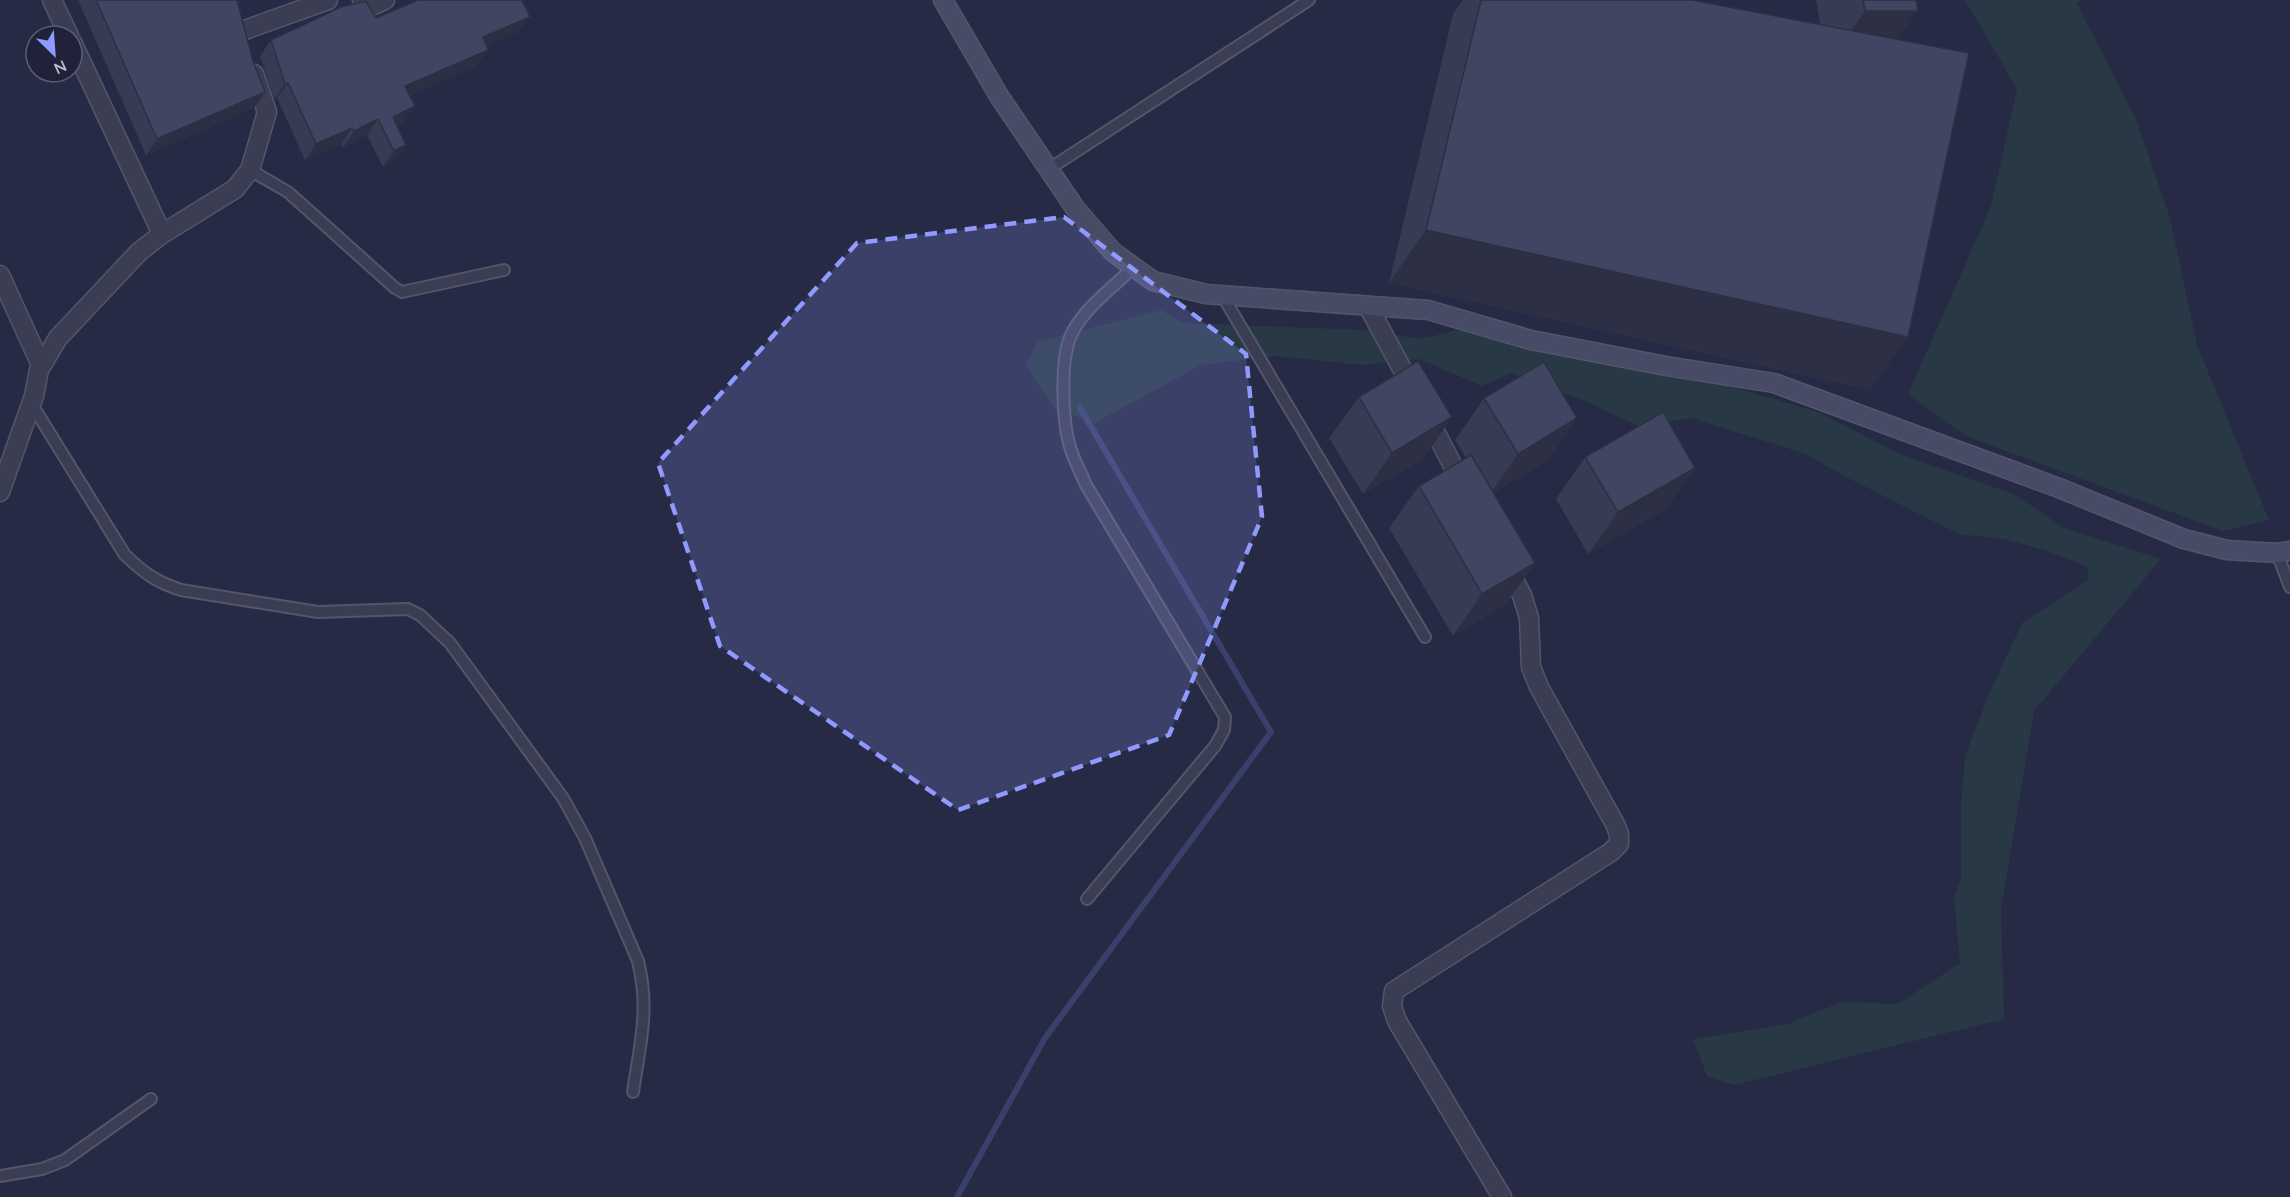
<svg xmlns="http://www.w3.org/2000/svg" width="2290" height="1197" font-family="Quicksand,sans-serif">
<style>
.green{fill:#283945}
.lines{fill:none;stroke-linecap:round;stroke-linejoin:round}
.stream{stroke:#39406b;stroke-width:6}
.lane-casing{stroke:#53566b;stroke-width:14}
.street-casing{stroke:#53566b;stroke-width:21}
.secondary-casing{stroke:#53566b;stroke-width:21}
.lane{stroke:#3b3e53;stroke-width:10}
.street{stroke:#3b3e53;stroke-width:18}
.secondary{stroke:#484b66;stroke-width:18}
.wall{fill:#373b53}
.shaded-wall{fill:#2d3044}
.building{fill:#404561;stroke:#2d3044;stroke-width:1.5}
.marked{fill:#8e9afc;fill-opacity:0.2;stroke:#8e9afc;stroke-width:4.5;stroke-dasharray:12 8;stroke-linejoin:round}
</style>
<rect width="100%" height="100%" fill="#262a44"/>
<path class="green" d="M1965,0h116l-4,4 59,115 34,99 27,127 72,175 -46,11 -257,-95 -58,-42 83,-188 26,-117z
M1161,310l23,13 179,7 59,9 42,-11 252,54 102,30 86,44 110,38 50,34 97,31 -127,152 -33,197 3,111 -270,66 -27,-9 -14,-37 95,-15 53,-22 57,2 62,-41 -6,-65 7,-21v-71l4,-50 24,-62 33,-71 67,-43 -2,-13 -40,-16 -38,-11 -50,-6 -117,-59 -36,-21 -115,-36 -51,9 -55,-26 -74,-28 -29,13 -63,-27 -58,6 -84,-9 -76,9 -106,58 -40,-14 -29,-43 11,-24z"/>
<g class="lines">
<path class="stream" d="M957,1197l88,-159 226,-306 -191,-324"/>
<defs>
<path id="lane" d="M1049,169l260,-169
M250,170l38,22 107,96 7,4 102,-22
M1222,295l203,342
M31,403l94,152c19,18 31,27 56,35l137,22 90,-3 12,6 30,28 113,155 22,40 53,123c12,49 2,83 -5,131
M2277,553l13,34
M1087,899l128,-153 9,-16 1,-13 -139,-232c-5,-12 -11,-23 -15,-35 -9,-27 -12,-94 2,-119 14,-25 40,-44 61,-64
M0,1176l42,-7 23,-9 86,-61"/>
<path id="street" d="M52,0l17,36
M362,0l9,6 14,-6
M242,31l86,-31
M72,42l90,192
M0,275l41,90
M1368,306l46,85
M1427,416l37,71
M0,492l34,-96 5,-26 19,-32 81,-86 23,-18 73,-45 15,-19 17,-58 -13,-38
M1502,1197l-105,-176 -5,-15 2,-15 217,-139 8,-8v-10l-4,-10 -76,-137 -8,-20 -2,-49 -7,-23 -15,-28"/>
<path id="secondary" d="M943,0l56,96 76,112 38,44 40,29 53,13 222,16 103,30 135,26 108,17 285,105 125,51 43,11 50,3 13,-2"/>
</defs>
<use href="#lane" class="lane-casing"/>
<use href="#street" class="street-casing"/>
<use href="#secondary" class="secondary-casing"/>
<use href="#lane" class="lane"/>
<use href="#street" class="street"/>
<use href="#secondary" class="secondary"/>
</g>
<path class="wall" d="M78,0h159l16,61 12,31 -11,16 -108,47z
M1463,0h229l128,24 -4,-24h100l-18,39 -28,351 -481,-107 64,-269z
M376,18l142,14 -31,14 -10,20 -67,29 -6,27 -7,3 -2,36 -12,6 -16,-32 -24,12 -2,-3 -36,16 -28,-62 -3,1 -14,-43 11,-16z
M1359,397l93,20 -29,42 -60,35 -34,-56z
M1484,398l93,20 -29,42 -55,33 42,70 -30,42 -52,31 -64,-108 30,-42 47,-28 -11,-18z
M1585,457l110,11 -29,41 -78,45 -32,-55z"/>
<path class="shaded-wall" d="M1865,11h53l-37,53h-53z
M530,17l-12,15 -47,21 12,-16z
M488,50l-11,16 -83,36 11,-16z
M288,83l-11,15 -3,1 11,-15z
M265,92l-11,16 -108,47 11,-16z
M415,106l-11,16 -20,10 9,-15z
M378,119l-11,16 -24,12 11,-16z
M352,128l-11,16 -36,16 11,-16z
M406,145l-11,16 -12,6 11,-16z
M1426,230l482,107 -38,53 -481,-107z
M1452,417l-29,42 -60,35 29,-41z
M1577,418l-29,42 -59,36 29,-42z
M1695,468l-29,41 -78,45 30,-42z
M1535,563l-30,42 -52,31 29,-42z"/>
<path class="building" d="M96,0h141l16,61 12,31 -108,47z
M418,0h104l8,17 -47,20 5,13 -83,36 10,20 -22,11 13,28 -12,6 -16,-32 -24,12 -2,-3 -36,16 -28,-61 -3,1 -14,-44 70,-33 25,-6 10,17z
M1481,0h211l277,53 -61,284 -482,-107z
M1863,0h53l2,11h-53z
M1418,361l34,56 -60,36 -33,-56z
M1544,362l33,56 -59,36 -34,-56z
M1663,412l32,56 -77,44 -33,-55z
M1471,455l64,108 -53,31 -63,-108z"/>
<path class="marked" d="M1064,217l182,137 16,163 -93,218 -211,75 -238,-164 -62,-183 199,-220z"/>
<g transform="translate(54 54) rotate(155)"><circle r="28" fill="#1f2239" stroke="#5c5f74" stroke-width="1.5"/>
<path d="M0-4.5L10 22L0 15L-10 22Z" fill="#8e9afc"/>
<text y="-9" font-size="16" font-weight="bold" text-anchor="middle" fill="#b8bacd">N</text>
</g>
</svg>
